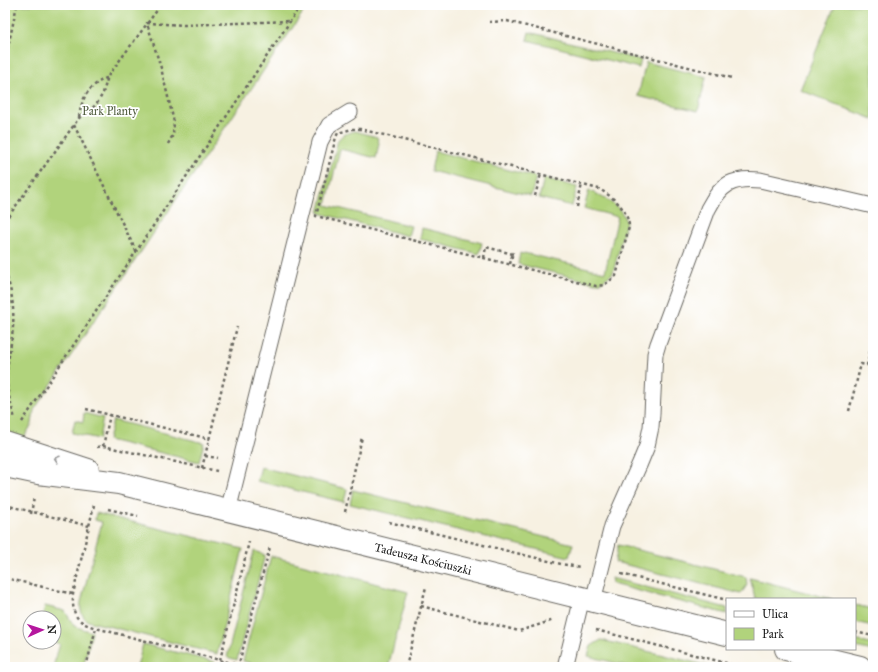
<svg xmlns="http://www.w3.org/2000/svg" width="878" height="672" font-family="'IM FELL Great Primer',serif">
<style>
.green{fill:#b1d37c;stroke:#66784c}
.lines{fill:none;stroke-linecap:round;stroke-linejoin:round}
.service-casing{stroke:#696761;stroke-width:17}
.tertiary-casing{stroke:#696761;stroke-width:24}
.path{stroke:#696761;stroke-width:2.5;stroke-dasharray:3 3;stroke-linecap:butt}
.service{stroke:#fff;stroke-width:15}
.tertiary{stroke:#fff;stroke-width:22}
.oneway{stroke:#999}
.labels{text-anchor:middle;stroke-width:3.5;stroke-linejoin:round;paint-order:stroke}
.park-label{font-size:12px;fill:#505c3e;stroke:#fff}
.street-label{font-size:12px;fill:#1c1c1c;stroke:#fff}
</style>
<rect width="100%" height="100%" fill="#fff"/>
<filter id="ink" filterUnits="userSpaceOnUse"><feTurbulence type="fractalNoise" baseFrequency=".025" numOctaves="2"/><feDisplacementMap in="SourceGraphic" scale="8" xChannelSelector="R" yChannelSelector="G"/><feConvolveMatrix kernelMatrix="1 2 1 2 8 2 1 2 1" color-interpolation-filters="sRGB"/></filter>
<filter id="wash" filterUnits="userSpaceOnUse"><feTurbulence type="fractalNoise" baseFrequency=".012" numOctaves="4" result="noise"/><feDisplacementMap in="SourceGraphic" scale="16" xChannelSelector="R" yChannelSelector="G"/><feGaussianBlur stdDeviation="0.9" result="paint"/><feColorMatrix in="noise" values="0 0 0 0 0 0 0 0 0 0 0 0 0 0 0 0 0 1.4 0 .05"/><feComposite in="paint" operator="in"/></filter>
<g filter="url(#wash)">
<rect width="100%" height="100%" fill="#f7f1e2"/>
<path class="green" d="M6,5h302l-274,405 -2,14 -9,15 -18,-4z
M835,5h38v114l-73,-29z
M529,32l112,28 -2,8 -112,-28z
M646,62l60,15 -8,34 -60,-15z
M355,131l22,6 2,6 -3,15 -36,-9 -14,56 85,21 -3,10 -89,-23 19,-73c4,-6 11,-7 17,-9z
M435,151l101,26 -5,19 -100,-25z
M544,178l33,9 -5,19 -33,-8z
M589,190c15,9 32,14 37,32l-13,51 -12,9 -5,1 -78,-19 2,-11 3,1 1,-1 81,19 13,-55 -34,-9z
M422,228l60,15 -3,11 -59,-15z
M84,413l19,5 -4,21 -27,-6 3,-13 8,2z
M113,420l91,23 -5,19 -91,-22z
M261,467l86,22 -3,13 -87,-21z
M353,490l220,54 -4,13 -219,-53z
M96,513l147,36 -26,105 -129,-33c-7,-5 -8,-11 -7,-19l21,-80 -7,-2z
M618,545l128,32 1,8 -6,9 -126,-32z
M254,551l11,4 -28,105 -10,-3z
M271,556l137,36 -20,75h-123l-22,-6z
M611,578l116,30v6l-111,-29 -4,-2z
M750,578l82,21h-72l-5,-1z
M855,605l18,4v17l-18,-4z
M45,606l20,5 9,15 18,6 -9,35h-30l7,-23 -6,-2v-24h-12z
M601,640l112,27h-81l-44,-11 3,-10z
M855,640l18,5v6l-18,-4z
M143,644l72,18 -1,5h-77z"/>
</g>
<g filter="url(#ink)">
<g class="lines">
<defs>
<path id="service" d="M228,511l92,-369 9,-17 21,-13
M593,601l19,-75 28,-63 7,-17 4,-19 1,-13 3,-60 3,-10 50,-135c13,-25 24,-32 52,-29l113,26
M565,667l17,-69"/>
<path id="tertiary" d="M5,443l83,27
M5,466l33,7 81,10 608,151
M786,649l74,18"/>
</defs>
<use href="#service" class="service-casing"/>
<use href="#tertiary" class="tertiary-casing"/>
<path class="path" d="M489,22l18,-1 225,57
M5,61l12,-56
M79,117c3,-21 10,-31 29,-40
M74,125l62,126
M352,129h8l239,60c14,8 29,20 30,38l-13,49 -12,9 -8,1 -280,-70 20,-79 2,-4z
M168,144l5,-9 1,-13 -13,-54 -14,-45 37,2 106,-4
M535,196l6,-22
M577,207l5,-23
M5,221l74,-103 12,-8 7,-8 5,-9 5,-17 53,-71
M484,258l2,-11 27,7
M510,264l3,-12
M5,272c8,20 10,43 7,64 -2,16 -6,31 -5,47 1,13 5,24 8,36
M86,409l124,30
M849,411l12,-47 6,1 6,-27
M22,422l279,-417
M103,446l7,-31
M97,447l6,-1 114,25
M205,456l13,2
M202,468l35,-141
M5,505l84,21
M94,505l-21,89c-1,21 3,28 23,34
M108,509l30,7
M345,512l17,-75
M31,514l3,-17
M389,522l172,42 19,3
M621,574l106,26
M5,578l68,16
M421,606l98,25 35,-11
M596,630l146,37
M855,632l18,4
M220,660l29,-118
M86,667l10,-39 151,39
M238,667l32,-120
M406,667l20,-80 -1,-1"/>
<use href="#service" class="service"/>
<use href="#tertiary" class="tertiary"/>
</g>
<defs><path id="oneway-chevron" d="M-2-3.5L2.5 0L-2 3.5" fill="none" stroke-width="1.6" stroke-linecap="round" stroke-linejoin="round"/></defs>
<use class="oneway" href="#oneway-chevron" transform="translate(57 459) rotate(-162)"/>
</g>
<g class="labels">
<g class="park-label">
<text x="110" y="115">Park Planty</text>
</g>
<g class="street-label">
<text transform="translate(423 559) rotate(14)" y="4">Tadeusza Kościuszki</text>
</g>
</g>
<rect width="878" height="672" fill="none" stroke="#fff" stroke-width="20"/>
<rect x="726" y="598" width="130" height="52" fill="#ffffff" stroke="#a4a4a4"/>
<rect x="734" y="611" width="20" height="6" fill="#ffffff" stroke="#a4a4a4"/>
<text x="762" y="618" font-size="12" fill="#1c1c1c">Ulica</text>
<rect x="734" y="628" width="20" height="12" fill="#b1d37c" stroke="#a4a4a4"/>
<text x="762" y="638" font-size="12" fill="#1c1c1c">Park</text>
<g transform="translate(42 630) rotate(87)"><circle r="19" fill="#ffffff" stroke="#a4a4a4"/>
<path d="M0-3L7 15L0 10L-7 15Z" fill="#b5179e"/>
<text y="-6" font-size="11" font-weight="bold" text-anchor="middle" fill="#1c1c1c">N</text>
</g>
</svg>
